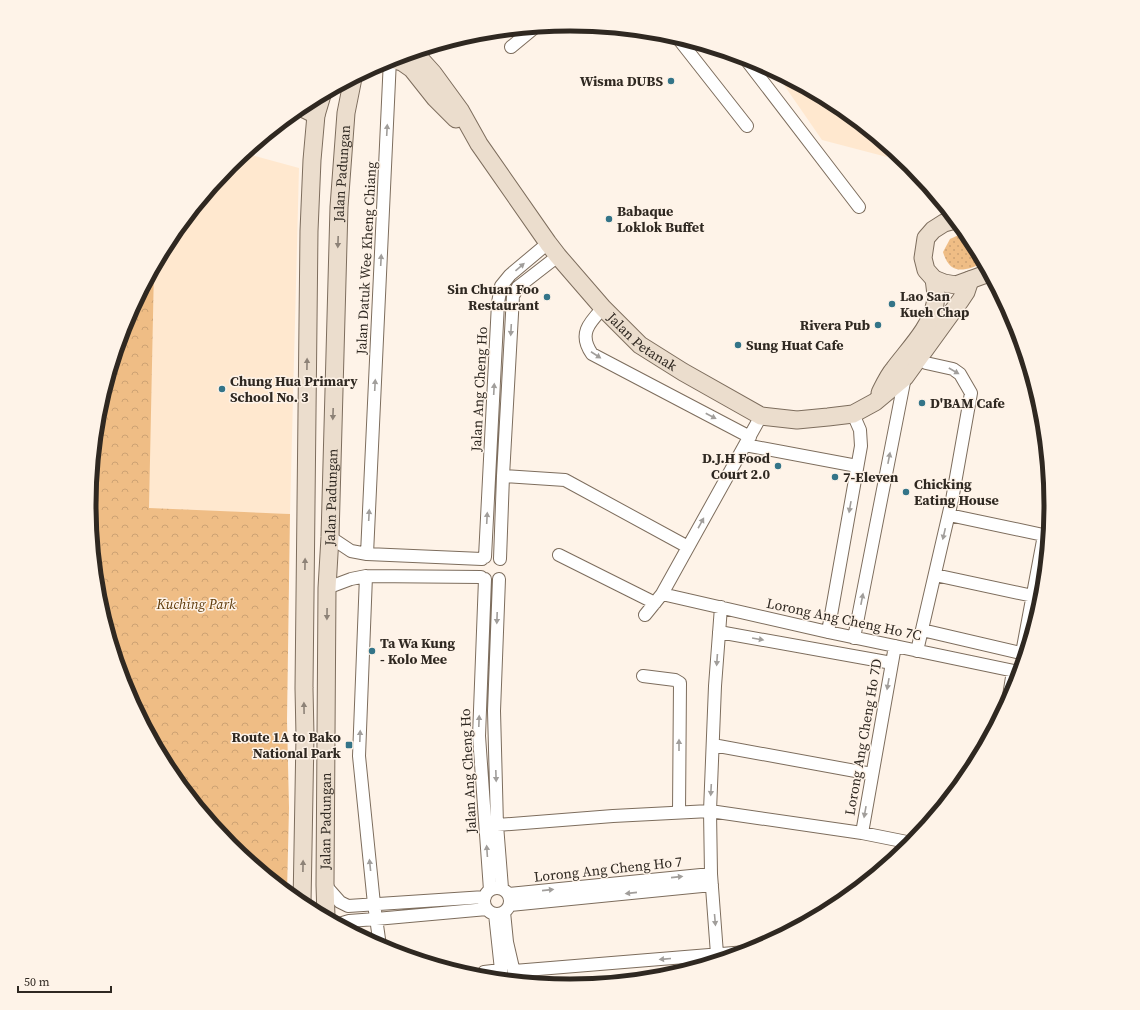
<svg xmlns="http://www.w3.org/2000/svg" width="1140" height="1010" font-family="'Source Serif 4',serif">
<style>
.built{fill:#ffe8cf}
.grass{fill:url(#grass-dots)}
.park{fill:url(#park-crowns)}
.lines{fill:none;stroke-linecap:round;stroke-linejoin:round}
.street-casing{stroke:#7d6d5d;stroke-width:14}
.secondary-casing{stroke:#7d6d5d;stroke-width:19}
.street{stroke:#fff;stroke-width:12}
.secondary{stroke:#ebddcd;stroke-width:17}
.oneway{fill:#a19e9b}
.oneway2{fill:#8d8277}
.poi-dot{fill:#347488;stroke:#fef3e8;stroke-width:1.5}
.labels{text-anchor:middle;stroke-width:3;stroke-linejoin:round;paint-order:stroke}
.poi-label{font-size:14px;font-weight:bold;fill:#2f2821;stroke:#fef3e8;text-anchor:start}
.street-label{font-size:14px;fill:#2f2821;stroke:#fef3e8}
.park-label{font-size:14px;font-style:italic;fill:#5c3807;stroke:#fef3e8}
.rim{fill:none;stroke:#2f2821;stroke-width:5}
</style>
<defs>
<pattern id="grass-dots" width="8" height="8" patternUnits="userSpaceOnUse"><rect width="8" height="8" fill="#efbd85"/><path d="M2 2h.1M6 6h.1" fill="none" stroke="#cda273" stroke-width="1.8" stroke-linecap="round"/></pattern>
<pattern id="park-crowns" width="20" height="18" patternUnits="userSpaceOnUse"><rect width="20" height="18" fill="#efbd85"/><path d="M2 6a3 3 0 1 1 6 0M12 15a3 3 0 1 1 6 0" fill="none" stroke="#cda273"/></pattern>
</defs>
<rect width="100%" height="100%" fill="#fef3e8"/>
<path class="built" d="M775,72l62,33 52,43 -2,9 -65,-17z
M244,153l55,15 -9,346 -143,-5 6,-240 17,-31 60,-73z"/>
<path class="grass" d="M965,232l5,6 13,25c-18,8 -33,13 -40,-11l7,-13z"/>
<path class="park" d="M154,268l-5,240 141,6 -3,206 2,88 -2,84 -57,-47 -60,-73 -44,-83 -28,-90 -9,-94 9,-94 28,-90z"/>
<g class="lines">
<defs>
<path id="street" d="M677,37l70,89
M511,47l23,-19
M744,57l115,150
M603,308c-14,15 -25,26 -11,46l158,83
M745,445l112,21
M503,476l62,4 123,67
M949,515l99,21
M330,537l21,14 16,3 115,5
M367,554l23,-495
M559,555l96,48
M485,557l13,-254 3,-17 9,-11 38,-32
M500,559l3,-83 10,-180 5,-9 40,-31
M935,575l98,21
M366,576l-7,180 15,148 6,42
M485,579l-6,157 11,154
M499,579l-5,132 3,114 5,63
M327,588l24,-9 15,-3 115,1
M662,594l166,38 191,40
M645,615l17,-21 99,-178
M922,630l103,24
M719,632l173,31
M828,632l33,-186 -1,-16 -7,-16
M854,638l51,-261
M917,651l35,-151 19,-107 -11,-19 -7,-5 -27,-6 -7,-6
M1022,653l22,-118
M643,676l32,4 5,3 -1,129
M1008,702l5,-31
M713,745l159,29
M497,825l116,-9 97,-5 152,22 50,10
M862,833l33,-187
M325,885l15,17 8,4 137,-9
M484 901a13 13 0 1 1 26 0a13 13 0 1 1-26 0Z
M509,894l202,-20
M510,905l202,-20
M504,912l3,30 9,39
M495,914l7,65
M339,924l10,-3 27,-2 111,-10
M717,954l-6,-80 -1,-63 5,-125 6,-79
M514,971l232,-19
M485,978l-1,-6 17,-2"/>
<g id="secondary">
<path id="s1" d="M414,52l19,21 27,37 19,34 69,99 10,13 45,52 37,37 43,27 78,44 36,4 31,-3 25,-3 22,-12 30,-25 55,-76 6,-9 4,-12"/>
<path d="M391,59l11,3 10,7 23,29 21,21"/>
<path d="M300,107l16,8"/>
<path d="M955,220l-11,3 -11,7 -7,8 -3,20 3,12 8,9 10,4 12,2 33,-12"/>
<path d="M880,393c4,-8 8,-17 14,-24 14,-19 37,-42 41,-65 2,-9 0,-17 -1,-25"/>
<path d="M302,904l3,-168 -1,-48 5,-457 3,-71 4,-45 6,-20"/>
<path id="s2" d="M326,917l-1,-32 2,-297 3,-51 9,-330 7,-94 7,-35"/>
</g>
</defs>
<use href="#street" class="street-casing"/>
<use href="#secondary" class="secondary-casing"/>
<use href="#street" class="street"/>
<use href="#secondary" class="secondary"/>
</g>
<defs><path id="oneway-solid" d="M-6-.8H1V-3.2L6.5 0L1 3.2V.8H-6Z"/></defs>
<g class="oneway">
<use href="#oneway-solid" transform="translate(387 130) rotate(-87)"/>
<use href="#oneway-solid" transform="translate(381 260) rotate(-87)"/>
<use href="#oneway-solid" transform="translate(520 267) rotate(-41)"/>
<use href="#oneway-solid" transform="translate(511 330) rotate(93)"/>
<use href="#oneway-solid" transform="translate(596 355) rotate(33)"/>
<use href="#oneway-solid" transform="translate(954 371) rotate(30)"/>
<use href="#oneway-solid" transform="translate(375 385) rotate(-87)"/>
<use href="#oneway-solid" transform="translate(494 389) rotate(-87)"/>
<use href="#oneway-solid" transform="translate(711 416) rotate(28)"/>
<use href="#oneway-solid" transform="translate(889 458) rotate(-79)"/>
<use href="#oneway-solid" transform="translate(850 507) rotate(100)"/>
<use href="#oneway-solid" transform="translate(369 515) rotate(-87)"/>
<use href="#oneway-solid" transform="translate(487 518) rotate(-87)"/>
<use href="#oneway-solid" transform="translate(701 523) rotate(-61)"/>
<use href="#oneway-solid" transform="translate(944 534) rotate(103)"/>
<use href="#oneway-solid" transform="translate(862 599) rotate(-79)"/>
<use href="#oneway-solid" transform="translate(497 618) rotate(92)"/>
<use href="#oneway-solid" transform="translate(758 639) rotate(10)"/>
<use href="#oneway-solid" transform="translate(717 660) rotate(94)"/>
<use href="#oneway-solid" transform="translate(888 684) rotate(100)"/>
<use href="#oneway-solid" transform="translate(479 721) rotate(-88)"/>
<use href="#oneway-solid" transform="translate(360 736) rotate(-88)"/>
<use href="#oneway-solid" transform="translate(679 745) rotate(-90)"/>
<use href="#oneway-solid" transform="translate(496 776) rotate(88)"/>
<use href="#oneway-solid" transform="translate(711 790) rotate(93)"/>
<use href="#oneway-solid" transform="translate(865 812) rotate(100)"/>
<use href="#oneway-solid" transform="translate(487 851) rotate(-94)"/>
<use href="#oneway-solid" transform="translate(370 865) rotate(-96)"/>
<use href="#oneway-solid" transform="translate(677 877) rotate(-6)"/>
<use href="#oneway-solid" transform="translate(548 890) rotate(-6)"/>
<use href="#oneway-solid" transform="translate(631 893) rotate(174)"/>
<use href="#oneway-solid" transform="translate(715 920) rotate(85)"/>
<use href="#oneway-solid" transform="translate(665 959) rotate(175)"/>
</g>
<g class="oneway2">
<use href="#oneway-solid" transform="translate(338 242) rotate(92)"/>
<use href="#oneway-solid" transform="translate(307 364) rotate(-89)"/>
<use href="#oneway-solid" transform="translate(333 414) rotate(92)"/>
<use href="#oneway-solid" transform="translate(305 564) rotate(-89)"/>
<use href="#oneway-solid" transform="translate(327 614) rotate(91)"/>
<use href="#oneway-solid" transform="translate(304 708) rotate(-91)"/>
<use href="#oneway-solid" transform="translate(303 866) rotate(-89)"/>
</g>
<g class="poi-dot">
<circle cx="671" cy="81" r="4"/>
<circle cx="609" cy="219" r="4"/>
<circle cx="547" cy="297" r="4"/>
<circle cx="892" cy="304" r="4"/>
<circle cx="878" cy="325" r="4"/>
<circle cx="738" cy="345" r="4"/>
<circle cx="222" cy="389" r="4"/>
<circle cx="922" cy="403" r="4"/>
<circle cx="778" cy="466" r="4"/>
<circle cx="835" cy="477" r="4"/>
<circle cx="906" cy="492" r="4"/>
<circle cx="372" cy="651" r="4"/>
<rect x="345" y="741" width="8" height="8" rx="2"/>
</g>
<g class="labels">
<g class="poi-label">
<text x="663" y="86" text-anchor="end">Wisma DUBS</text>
<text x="617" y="216">Babaque<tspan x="617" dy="16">Loklok Buffet</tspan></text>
<text x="539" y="294" text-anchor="end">Sin Chuan Foo<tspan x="539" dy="16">Restaurant</tspan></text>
<text x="900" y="301">Lao San<tspan x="900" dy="16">Kueh Chap</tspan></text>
<text x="870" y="330" text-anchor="end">Rivera Pub</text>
<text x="746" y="350">Sung Huat Cafe</text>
<text x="230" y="386">Chung Hua Primary<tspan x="230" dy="16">School No. 3</tspan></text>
<text x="930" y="408">D'BAM Cafe</text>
<text x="770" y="463" text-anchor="end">D.J.H Food<tspan x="770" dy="16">Court 2.0</tspan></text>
<text x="843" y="482">7-Eleven</text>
<text x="914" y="489">Chicking<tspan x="914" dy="16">Eating House</tspan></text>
<text x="380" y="648">Ta Wa Kung<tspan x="380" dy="16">- Kolo Mee</tspan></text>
<text x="341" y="742" text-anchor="end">Route 1A to Bako<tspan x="341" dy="16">National Park</tspan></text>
</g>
<g class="street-label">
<text dy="5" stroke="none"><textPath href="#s2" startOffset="744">Jalan Padungan</textPath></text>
<text transform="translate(366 258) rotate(-87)" y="5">Jalan Datuk Wee Kheng Chiang</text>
<text dy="5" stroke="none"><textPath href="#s1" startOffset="371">Jalan Petanak</textPath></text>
<text transform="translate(479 389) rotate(-87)" y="5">Jalan Ang Cheng Ho</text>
<text dy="5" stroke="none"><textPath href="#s2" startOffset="420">Jalan Padungan</textPath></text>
<text transform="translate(844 619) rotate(12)" y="5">Lorong Ang Cheng Ho 7C</text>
<text transform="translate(863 737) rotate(-80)" y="5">Lorong Ang Cheng Ho 7D</text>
<text transform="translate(468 771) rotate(-93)" y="5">Jalan Ang Cheng Ho</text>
<text dy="5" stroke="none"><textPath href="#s2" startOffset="96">Jalan Padungan</textPath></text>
<text transform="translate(608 869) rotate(-6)" y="5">Lorong Ang Cheng Ho 7</text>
</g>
<g class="park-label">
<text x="196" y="609">Kuching Park</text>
</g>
</g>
<path d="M0 0H1140V1010H0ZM96 505a474 474 0 1 1 948 0a474 474 0 1 1-948 0Z" fill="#fef3e8" fill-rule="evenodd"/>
<path class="rim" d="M96 505a474 474 0 1 1 948 0a474 474 0 1 1-948 0Z"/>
<path d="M18 986v6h93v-6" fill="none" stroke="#2f2821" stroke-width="2"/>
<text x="24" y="986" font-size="12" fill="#2f2821" stroke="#fef3e8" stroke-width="3" paint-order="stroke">50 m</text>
</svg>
